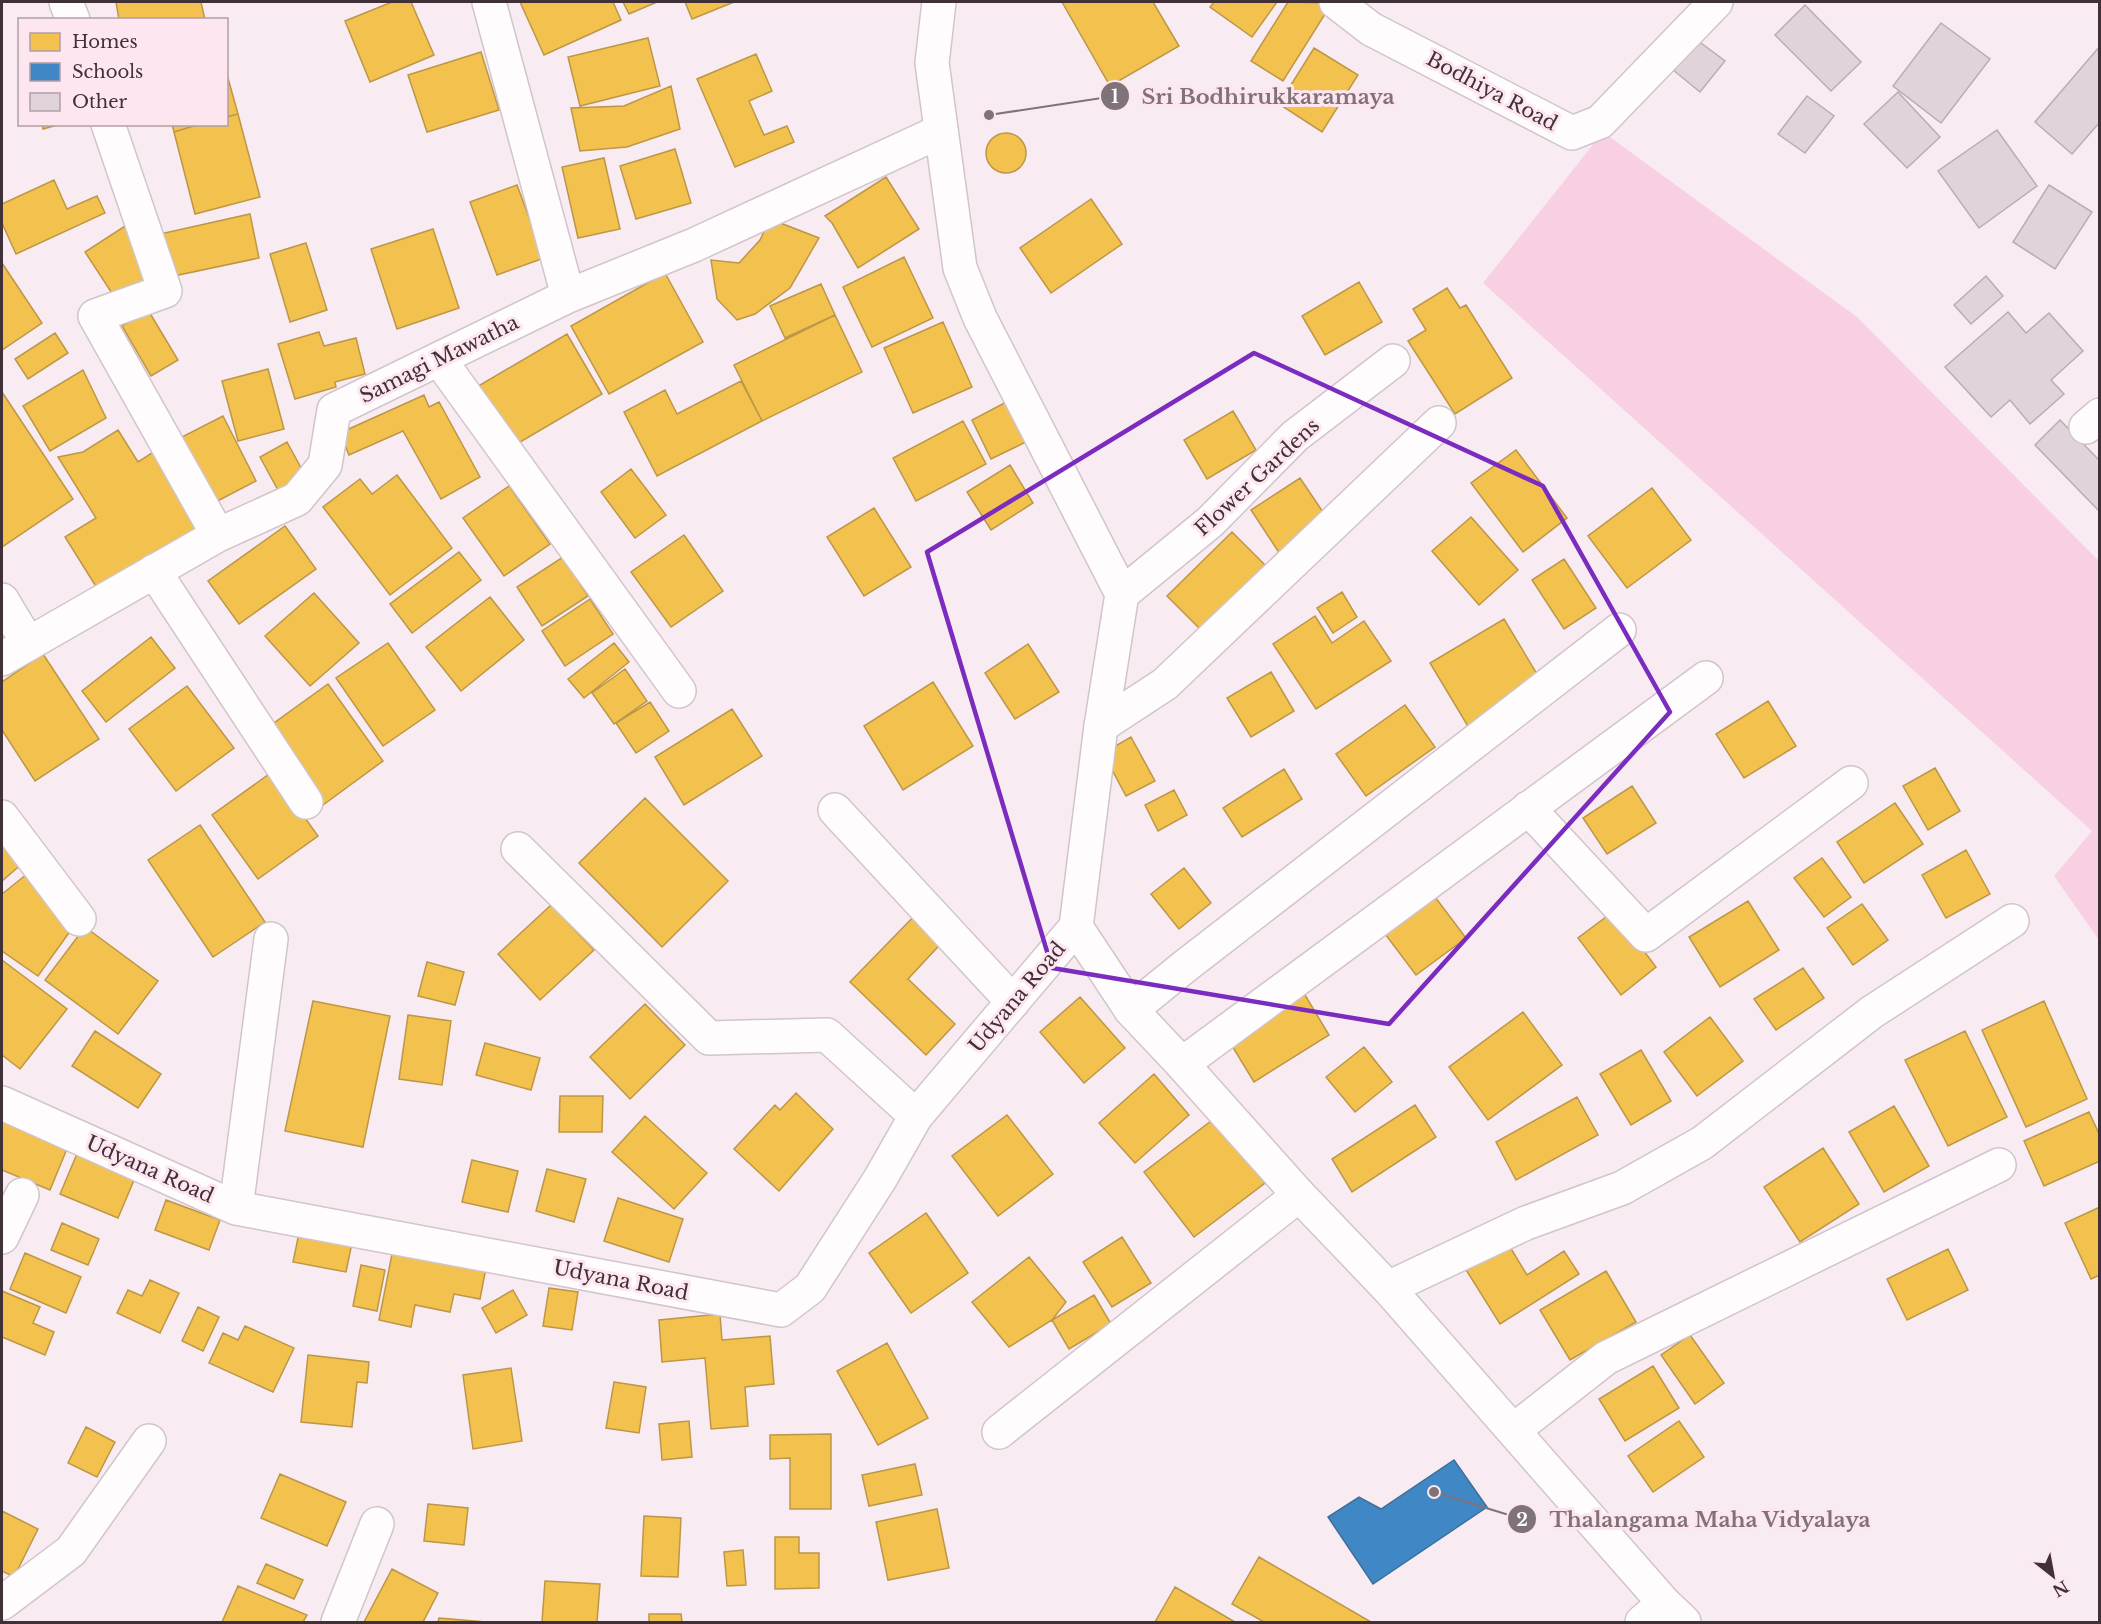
<svg xmlns="http://www.w3.org/2000/svg" width="2101" height="1624" font-family="'Libre Baskerville',serif">
<style>
.green{fill:#f9cfe4}
.homes{fill:#f2c14e;stroke:#bd9647;stroke-width:1.5}
.schools{fill:#3f88c5;stroke:#3f6e9b;stroke-width:1.5}
.building{fill:#e0d4da;stroke:#b9adb3;stroke-width:1.5}
.lines{fill:none;stroke-linecap:round;stroke-linejoin:round}
.street-casing{stroke:#d1c5cb;stroke-width:36}
.secondary-casing{stroke:#d1c5cb;stroke-width:36}
.street{stroke:#fefcfd;stroke-width:33}
.secondary{stroke:#fefcfd;stroke-width:33}
.marked{fill:none;stroke:#7b2cbf;stroke-width:4.5;stroke-linejoin:round}
.labels{text-anchor:middle;stroke-width:6;stroke-linejoin:round;paint-order:stroke}
.street-label{font-size:20px;fill:#403138;stroke:#fee6f1}
.leader{fill:none;stroke:#807279;stroke-width:2}
.callout-dot{fill:#807279;stroke:#fee6f1;stroke-width:2}
.mark-label{font-size:18px;text-anchor:middle;font-weight:bold;fill:#fff}
.callout-label{font-size:21px;text-anchor:middle;font-weight:bold;fill:#807279;stroke:#fee6f1;stroke-width:6;stroke-linejoin:round;paint-order:stroke}
</style>
<rect width="100%" height="100%" fill="#f8ecf2"/>
<path class="green" d="M1603,132l254,185 242,244v379l-45,-64 38,-45 -609,-548z"/>
<path class="homes" d="M116,2h85l4,18h-86z
M392,2h19l23,53 -64,27 -25,-61z
M520,2h93l8,18 -77,35z
M623,2h34l-28,12z
M685,2h49l-42,17z
M1062,2h91l26,44 -69,40z
M1214,2h63l-25,35 -42,-30z
M1288,2l44,1 -49,78 -32,-20z
M648,38l12,48 -80,20 -12,-49z
M1314,48l44,27 -36,57 -43,-28z
M481,52l18,58 -72,22 -19,-57z
M756,54l16,37 -23,10 15,34 23,-9 7,16 -59,25 -38,-88z
M226,71l12,43 -12,3z
M671,86l9,43 -53,18 -47,4 -9,-43 53,-2z
M238,114l22,83 -65,17 -21,-82 26,-8h26v-7z
M42,124h19l-18,5z
M172,124h28l-26,8z
M986 153a20 20 0 1 1 40 0a20 20 0 1 1-40 0Z
M675,149l16,54 -55,16 -16,-53z
M604,158l16,71 -42,9 -16,-71z
M886,177l33,52 -61,39 -26,-45 -7,-7z
M54,180l13,29 30,-13 8,17 -89,41 -14,-31v-19z
M517,185l27,73 -47,17 -27,-73z
M1091,199l31,45 -71,49 -31,-45z
M250,214l9,44 -90,19 -9,-43z
M770,219l49,19 -29,50 -35,26 -18,6 -20,-21 -6,-39 28,3 21,-23z
M125,226l31,50 -39,25 -32,-49z
M433,229l26,79 -62,21 -26,-80z
M306,243l21,67 -37,12 -20,-68z
M904,257l29,61 -61,29 -29,-60z
M2,263l40,60 -40,27z
M665,273l38,69 -94,52 -38,-68z
M1359,282l23,40 -57,33 -23,-39z
M821,284l14,31 -50,23 -15,-32z
M1447,288l13,20 6,-3 46,73 -57,36 -47,-73 18,-11 -13,-21z
M148,310l30,50 -27,16 -29,-50z
M835,315l27,57 -100,49 -28,-56z
M943,322l29,65 -59,26 -29,-65z
M319,332l5,14 32,-8 9,36 -30,8 1,5 -41,12 -17,-55z
M55,333l13,20 -40,26 -13,-20z
M567,334l35,60 -92,54 -35,-60z
M268,369l16,60 -46,12 -16,-60z
M83,370l23,48 -56,33 -27,-45z
M741,381l21,40 -105,55 -33,-64 41,-22 12,24z
M2,392l71,107 -71,48z
M424,395l5,12 10,-5 41,75 -39,22 -38,-68 -54,24 -9,-22z
M1010,400l20,40 -39,19 -19,-39z
M1233,411l23,39 -49,29 -23,-39z
M223,416l33,65 -46,24 -34,-65z
M963,421l23,43 -70,37 -23,-43z
M118,430l20,32 20,-13 48,78 -106,66 -35,-56 31,-19 -38,-61 25,-5z
M287,442l19,35 -27,15 -19,-35z
M1516,450l51,68 -44,34 -52,-69z
M1010,465l23,38 -42,27 -24,-38z
M631,469l35,46 -31,23 -34,-46z
M397,475l55,73 -62,47 -67,-88 37,-28 12,15z
M1300,478l29,43 -49,33 -29,-44z
M509,486l41,58 -46,32 -41,-58z
M1652,488l39,52 -64,48 -39,-52z
M874,508l37,59 -47,29 -37,-59z
M1471,517l47,53 -39,35 -47,-54z
M285,526l31,43 -77,55 -31,-43z
M1232,532l38,38 -64,65 -39,-39z
M684,535l39,56 -52,36 -40,-55z
M459,552l22,28 -69,53 -22,-29z
M563,557l25,39 -46,30 -25,-39z
M1564,559l32,49 -32,21 -32,-49z
M1342,592l15,25 -24,16 -16,-25z
M314,593l45,50 -49,43 -45,-50z
M490,597l34,43 -63,51 -35,-44z
M590,599l23,35 -48,32 -23,-35z
M1315,616l17,27 32,-22 27,40 -75,48 -43,-65z
M1504,619l39,65 -74,44 -39,-65z
M151,637l24,31 -69,54 -24,-31z
M388,643l47,67 -52,36 -47,-68z
M614,643l15,19 -45,36 -16,-19z
M1028,644l31,48 -44,27 -30,-46z
M43,654l56,85 -64,42 -33,-51v-48z
M625,669l22,32 -33,23 -22,-31z
M1271,672l23,39 -43,26 -24,-39z
M933,682l40,64 -70,44 -39,-64z
M328,684l55,77 -60,44 -56,-77z
M187,686l47,62 -58,43 -47,-62z
M1768,701l28,45 -52,32 -28,-44z
M650,702l19,29 -33,22 -20,-30z
M1405,705l30,42 -69,49 -30,-42z
M732,709l30,47 -78,49 -29,-48z
M1131,737l24,44 -29,15 -23,-43z
M1935,768l25,43 -32,19 -25,-44z
M1284,769l18,30 -60,38 -19,-29z
M272,772l46,64 -60,43 -46,-64z
M1632,786l24,37 -49,31 -24,-36z
M1174,790l13,25 -29,16 -13,-26z
M645,798l83,83 -66,66 -83,-84z
M1895,803l28,41 -59,39 -27,-41z
M200,825l65,97 -52,35 -65,-97z
M2,836l22,26 -22,19z
M1966,850l24,44 -44,24 -24,-43z
M1822,858l29,39 -27,20 -30,-39z
M1184,868l27,35 -32,26 -28,-35z
M27,874l44,56 -33,46 -36,-25v-57z
M1429,889l37,49 -50,37 -37,-49z
M1748,901l31,49 -59,37 -31,-50z
M1862,904l26,36 -35,25 -26,-37z
M551,905l43,45 -54,50 -42,-46z
M920,910l28,26 -40,43 47,45 -29,31 -76,-73z
M1614,911l42,56 -35,28 -43,-57z
M85,927l73,54 -40,53 -73,-54z
M2,960l65,49 -47,60 -18,-14z
M427,962l37,10 -9,33 -37,-9z
M1803,968l21,30 -48,32 -22,-31z
M1302,990l27,45 -75,47 -28,-46z
M1080,997l45,51 -41,35 -44,-51z
M313,1001l77,15 -27,131 -78,-16z
M2044,1001l43,98 -61,28 -44,-97z
M645,1004l40,41 -55,54 -40,-42z
M1523,1012l39,53 -74,55 -39,-53z
M408,1015l43,6 -9,64 -43,-6z
M1710,1017l33,44 -46,35 -33,-44z
M95,1031l66,43 -23,34 -66,-42z
M1965,1031l42,86 -59,29 -43,-86z
M485,1043l55,15 -9,32 -55,-15z
M1364,1047l28,35 -37,30 -29,-35z
M1641,1050l30,51 -40,24 -31,-51z
M1154,1074l35,41 -54,48 -36,-40z
M796,1093l37,36 -54,62 -45,-42 41,-44 5,5z
M560,1096h43l-1,36h-43z
M1577,1097l21,38 -82,45 -20,-38z
M1415,1105l21,32 -84,55 -20,-33z
M1894,1106l35,60 -45,26 -35,-60z
M2089,1112l11,24v25l-56,25 -20,-45z
M1007,1115l46,59 -55,42 -46,-60z
M645,1116l62,57 -33,36 -62,-57z
M5,1117l64,27 -19,46 -48,-20v-46z
M1215,1118l50,65 -71,54 -50,-65z
M82,1142l55,31 -19,45 -58,-24z
M1823,1148l36,56 -59,38 -36,-55z
M472,1160l46,11 -10,41 -46,-10z
M547,1169l39,10 -12,43 -38,-11z
M618,1198l65,21 -14,43 -65,-21z
M166,1200l54,20 -11,30 -54,-20z
M2100,1207v68l-9,4 -26,-56z
M926,1213l42,60 -57,40 -42,-60z
M62,1223l37,16 -11,26 -37,-15z
M299,1233l53,10 -6,29 -53,-10z
M1122,1237l29,46 -39,24 -29,-45z
M1507,1242l20,33 37,-24 15,23 -79,50 -42,-67z
M393,1249l93,19 -6,31 -26,-5 -4,18 -35,-7 -4,22 -32,-7z
M1948,1249l20,41 -61,30 -20,-41z
M25,1253l56,24 -15,36 -56,-24z
M1029,1257l37,45 -14,18 -43,27 -37,-45z
M361,1265l24,5 -8,41 -24,-5z
M1606,1271l30,51 -66,38 -30,-50z
M150,1280l29,13 -19,40 -43,-20 11,-23 14,6z
M549,1288l29,4 -6,38 -29,-4z
M513,1290l14,25 -31,18 -14,-25z
M2,1291l38,16 -7,16 21,9 -9,23 -43,-18z
M1094,1295l17,29 -42,25 -17,-29z
M198,1307l21,10 -16,34 -21,-10z
M720,1314l2,26 48,-4 4,48 -29,3 3,39 -37,3 -6,-71 -43,4 -3,-42z
M245,1326l49,22 -21,44 -64,-29 14,-30 15,7z
M1690,1335l34,48 -29,21 -34,-49z
M887,1343l41,75 -50,27 -41,-74z
M308,1355l61,7 -2,21 -10,-1 -5,45 -51,-5z
M1653,1366l26,42 -54,33 -26,-42z
M511,1368l11,73 -49,8 -10,-74z
M614,1382l32,5 -7,46 -33,-5z
M689,1421l3,36 -30,3 -3,-36z
M1679,1421l25,36 -51,35 -25,-36z
M86,1427l29,15 -18,35 -29,-14z
M831,1434v75h-41v-51l-20,1v-24z
M915,1464l7,31 -53,11 -7,-31z
M280,1474l66,28 -19,44 -66,-28z
M428,1504l40,4 -4,37 -40,-4z
M937,1509l12,59 -61,12 -12,-58z
M2,1511l36,18 -24,48 -12,-6z
M644,1516l37,2 -3,59 -37,-1z
M775,1537h24v16h20v35l-44,1z
M743,1550l3,35 -19,1 -3,-34z
M1259,1557l112,65h-107l-32,-18z
M266,1564l37,16 -9,19 -37,-16z
M392,1569l46,24 -15,29h-59z
M545,1581l55,3 -3,38h-55z
M238,1586l69,29 -4,7h-81z
M1175,1587l60,35h-80z
M649,1614h32l1,8h-33z
M439,1618l47,4h-48z"/>
<path class="schools" d="M1454,1460l33,47 -114,77 -45,-67 31,-20 22,12z"/>
<path class="building" d="M1805,5l56,57 -30,29 -56,-56z
M1941,23l49,36 -49,64 -48,-37z
M1697,40l28,21 -25,31 -27,-22z
M2100,46v76l-28,32 -37,-32z
M1898,92l42,45 -33,31 -43,-44z
M1807,96l27,20 -29,37 -27,-19z
M1997,130l40,56 -58,42 -41,-57z
M2049,185l43,27 -37,57 -42,-27z
M1986,276l17,20 -32,28 -17,-19z
M2008,312l18,21 23,-20 34,38 -32,29 13,14 -34,30 -20,-24 -19,17 -46,-50z
M2060,420l40,41v51l-65,-67z"/>
<g class="lines">
<defs>
<path id="street" d="M66,2l7,18
M489,2l79,294
M1336,2l35,27 201,104 28,-11 116,-120
M108,124l57,167 -70,25 123,219
M439,359l240,332
M2086,427l14,-12
M154,571l152,231
M1122,594l88,-72 85,-86 98,-75
M2,600l26,43
M2,659l216,-124 79,-36 28,-34 9,-55 234,-114 126,-51 247,-114
M1101,726l64,-42 274,-261
M1528,808l118,127 205,-152
M835,810l178,192
M2,817l77,102
M518,849l191,189 118,-3 89,81
M1131,1010l53,-43 435,-337
M1182,1064l524,-386
M2,1103l234,105 545,102 29,-22 70,-109 36,-63 160,-189
M236,1208l35,-269
M2,1237l20,-42
M1388,1288l138,-65 96,-35 80,-45 170,-131 140,-91
M1514,1430l92,-72 393,-193
M999,1432l300,-237
M2,1603l69,-52 78,-110
M338,1622l39,-98
M1642,1622l22,-19"/>
<path id="secondary" d="M939,2l-7,61 28,205 20,50 142,276 -21,132 -25,201 55,83 51,54 117,131 89,93 276,315 20,19"/>
</defs>
<use href="#street" class="street-casing"/>
<use href="#secondary" class="secondary-casing"/>
<use href="#street" class="street"/>
<use href="#secondary" class="secondary"/>
</g>
<path class="marked" d="M1254,353l289,133 127,226 -281,312 -337,-56 -125,-416z"/>
<g class="labels">
<g class="street-label">
<text transform="translate(1492 91) rotate(28)" y="7">Bodhiya Road</text>
<text transform="translate(439 359) rotate(-26)" y="7">Samagi Mawatha</text>
<text transform="translate(1257 477) rotate(-43)" y="7">Flower Gardens</text>
<text transform="translate(1017 997) rotate(-50)" y="7">Udyana Road</text>
<text transform="translate(150 1169) rotate(24)" y="7">Udyana Road</text>
<text transform="translate(621 1280) rotate(11)" y="7">Udyana Road</text>
</g>
</g>
<path class="leader" d="M989 115L1115 96M1434 1492L1522 1519"/>
<g class="callout-dot">
<circle cx="989" cy="115" r="6"/>
<circle cx="1434" cy="1492" r="6"/>
<circle cx="1115" cy="96" r="15"/>
<circle cx="1522" cy="1519" r="15"/>
</g>
<g class="mark-label">
<text x="1115" y="103">1</text>
<text x="1522" y="1526">2</text>
</g>
<g class="callout-label">
<text x="1268" y="104">Sri Bodhirukkaramaya</text>
<text x="1710" y="1527">Thalangama Maha Vidyalaya</text>
</g>
<rect width="2101" height="1624" fill="none" stroke="#403138" stroke-width="6"/>
<rect x="18" y="18" width="210" height="108" fill="#fee6f1" stroke="#b29ea7" stroke-width="1.5"/>
<rect x="30" y="33" width="30" height="18" fill="#f2c14e" stroke="#b29ea7" stroke-width="1.5"/>
<text x="72" y="48" font-size="18" fill="#403138">Homes</text>
<rect x="30" y="63" width="30" height="18" fill="#3f88c5" stroke="#b29ea7" stroke-width="1.5"/>
<text x="72" y="78" font-size="18" fill="#403138">Schools</text>
<rect x="30" y="93" width="30" height="18" fill="#e0d4da" stroke="#b29ea7" stroke-width="1.5"/>
<text x="72" y="108" font-size="18" fill="#403138">Other</text>
<g transform="translate(2053 1576) rotate(149)" stroke="#fee6f1" stroke-width="4.5" paint-order="stroke">
<path d="M0-4.5L10 22L0 15L-10 22Z" fill="#403138"/>
<text y="-9" font-size="16" font-weight="bold" text-anchor="middle" fill="#403138">N</text>
</g>
</svg>
